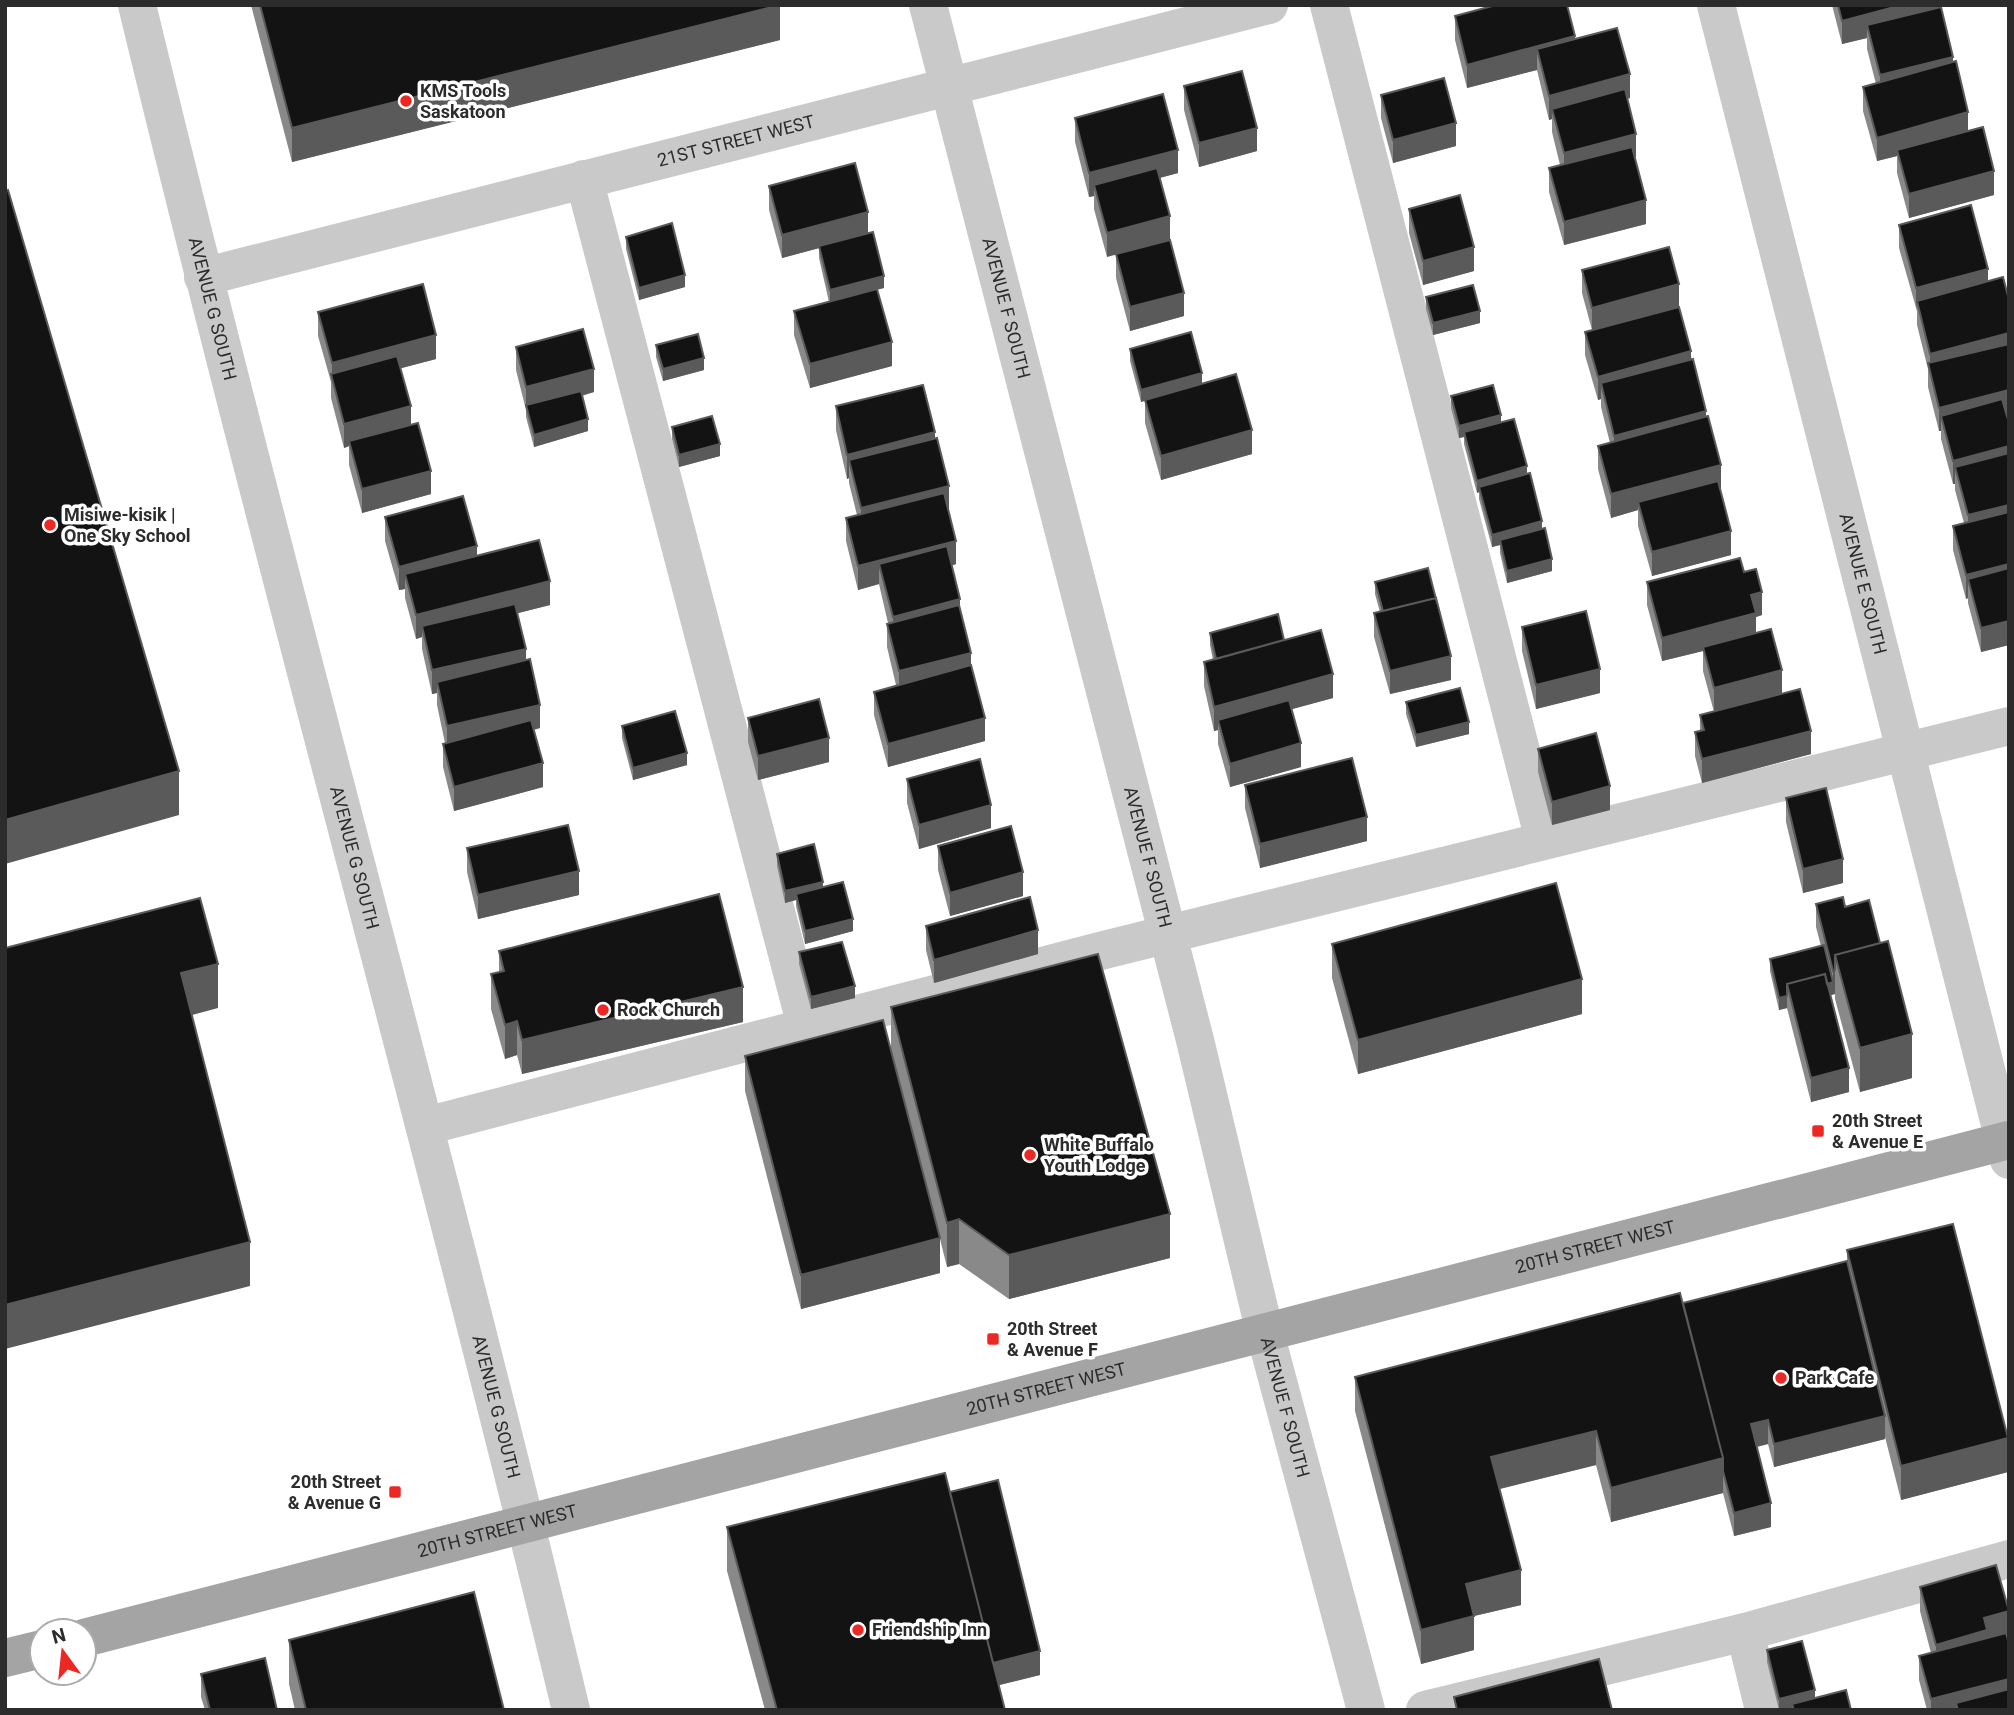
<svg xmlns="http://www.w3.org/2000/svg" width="2014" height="1715" font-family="Roboto,sans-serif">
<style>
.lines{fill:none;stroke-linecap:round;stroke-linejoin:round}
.minor{stroke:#c9c9c9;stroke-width:38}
.major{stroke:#a4a4a4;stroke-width:38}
.wall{fill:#898989}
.shaded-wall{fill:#5a5a5a}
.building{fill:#131313;stroke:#5a5a5a;stroke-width:2}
.poi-dot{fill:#ec2825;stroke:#fff;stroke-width:2.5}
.labels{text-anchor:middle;stroke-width:7;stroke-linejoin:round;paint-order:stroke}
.poi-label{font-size:18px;font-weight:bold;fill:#2c2c2c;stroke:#fff;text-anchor:start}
.street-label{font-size:18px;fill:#2c2c2c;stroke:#fff}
</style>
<rect width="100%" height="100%" fill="#fff"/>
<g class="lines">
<g class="minor">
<path id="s1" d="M137,5c138,570 297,1135 434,1705"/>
<path id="s2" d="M928,5l267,1035 70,293 101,377"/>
<path d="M1329,5l215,835"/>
<path id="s3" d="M1716,5l293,1155"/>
<path d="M584,179l222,847"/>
<path id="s4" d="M203,277l1066,-272"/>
<path d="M426,1126l674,-175 909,-225"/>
<path d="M1745,1632l19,78"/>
<path d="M1425,1710l320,-78 264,-73"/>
</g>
<g class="major">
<path id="s5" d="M84,1638l1925,-498"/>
<path d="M5,1658l37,-9"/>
</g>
</g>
<path class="wall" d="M251,5h529v35l-488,122z
M1832,5h104l17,57 15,69 26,64 -85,23 -12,-45v-17l-20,5 -14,-50v-24l13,-3 -9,-35v-11l-25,6z
M1455,16l120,23 55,59 -3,1 9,58 -1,1 11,66 -82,21 -15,-53v-24l11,-3 -8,-33v-13l-3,1 -12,-50 -70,18 -12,-48z
M1184,86l73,65 -58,16 -15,-57z
M1381,95l75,51 -63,17 -12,-45z
M1075,118l103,55 -19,5 -52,79 -13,-48v-13l-5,1 -14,-55z
M769,186l99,47 16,55 -7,1 15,77 -82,22 -16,-53v-24l35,-9 -10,-44v-10l-37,10 -13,-48z
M1409,209l65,62 -51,14 -14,-52z
M1899,225l89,56 21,19v114h-3l3,9v222l-28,7 -13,-49v-5l-2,1 -13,-49v-24l11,-3 -9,-33v-6h-2l-12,-45v-8h-2l-11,-44v-18l-11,-44v-14l-18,-63z
M626,237l59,50 -46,13 -13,-51z
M1116,254l68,62 -54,15 -14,-53z
M1582,270l97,38 27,109 15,71h-1l11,67 -79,21 -14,-50v-16l-27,8 -13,-49v-23l12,-3 -9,-36v-8l-3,1 -13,-45v-23l7,-2 -10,-37z
M1426,297l54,26 -47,12 -7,-26z
M318,312l118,47 -35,9 10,57 20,69 -69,19 -13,-48v-19l-5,2 -13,-50v-16l-13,-46z
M656,345l48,25 -41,11 -7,-24z
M516,347l78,45 -12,4 6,35 -54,16 -8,-30v-7l-10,-40z
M1130,349l72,34 50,71 -91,26 -16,-57v-23l-4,2 -11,-41z
M1451,396l50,27 26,51 25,97 -45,12 -7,-30v-8l-8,2 -13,-48v-7l-2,1 -13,-49v-7l-5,1 -8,-30z
M836,406l99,32 13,72 8,54 -5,2 34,175 -97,26 -14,-52v-23l22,-7 -9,-38v-23l1,-1 -9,-39 -21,6 -12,-49v-23l11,-3 -8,-32v-5l-2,1 -11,-49z
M672,427l48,29 -41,11 -7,-28z
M385,517l92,39 73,49 -33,8 9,47 14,68 -6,2 9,57 -89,24 -11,-44v-23l2,-1 -8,-38v-12l-5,1 -10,-45v-12l-6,2 -11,-41v-9l-6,1 -14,-49z
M1744,572l18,43 -6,2v16l26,60 -68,19 -11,-41v-20l-41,10 -15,-56v-23z
M1375,582l76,98 -61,14 -16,-57v-24l6,-1 -5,-18z
M1522,627l78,66 -64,16 -14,-58z
M1210,633l74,7 49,58 -42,11 10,58 -71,20 -12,-43v-14l-4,1 -10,-45v-24l9,-2 -3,-15z
M1406,702l63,32 -53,13 -10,-33z
M1700,715l111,39 -109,29 -7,-27v-24l5,-1z
M748,718l81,44 -71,18 -10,-38z
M622,726l65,39 -54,15 -11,-42z
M1538,749l72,61 -58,15 -14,-53z
M907,779l84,49 -72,21 -12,-46z
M1245,785l122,56 -107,27 -15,-60z
M1786,798l57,85 -40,10 -17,-71z
M938,846l85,50 -73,20 -12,-46z
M467,848l112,47 -101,24 -11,-47z
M777,854l46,33 30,44 -48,13 -9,-38v-6l-11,3 -8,-37z
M1816,904l29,3 67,171 -52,14 -25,-93v-5l-5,1 19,97 -38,10 -24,-94 -8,2 -9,-39v-12l51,-13 -5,-19z
M926,926l112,28 -104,29 -8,-33z
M1332,944l250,70 -224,60 -26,-96z
M499,951l244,71 -221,52 -5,-19 -12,4 -14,-50v-35l8,-2z
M799,952l56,46 -44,11 -12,-45z
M891,1007l279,251 -161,41 -50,-35 -12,3 -7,-28v34l-139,36 -56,-218v-35l146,-5z
M1847,1250l161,222 -107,28 -16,-63v2l-111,28 -6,-23 -11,3 14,80 -37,9 -11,-43 -112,29 -15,-57 -96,24 21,116 -47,11v34l-53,14 -66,-253v-34l328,-74 164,-42z
M950,1492l90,183 -41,10 6,25h-240l-38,-139v-44z
M1920,1587l89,22v25l-3,1 3,75h-82l-8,-30v-24l12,-3 -11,-42z
M289,1640l215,70h-209l-6,-26z
M1767,1650l48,48 36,12h-59v-2l-13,2 -12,-48z
M201,1674l76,36h-72l-4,-13z"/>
<path class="shaded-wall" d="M780,5v35l-488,122v-34z
M1902,5h34v15l-69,5v13l-25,6v-23z
M1575,36v23l-38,-10v21l-70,18v-23z
M1953,57v24l-73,18v-24z
M1630,74v24l-76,20 -2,-9v10l-3,1v-24z
M1968,112v24l-71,14v6l-20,5v-23z
M1456,123v23l-63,17v-23z
M1257,128v23l-58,16v-24z
M1636,134v23l-72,20v-24z
M1178,150v23l-81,22 -3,-10v11l-5,1v-24z
M1994,171v24l-85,23v-24z
M1646,200v24l-82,21v-23z
M868,212v23l-86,23v-23z
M1170,216v24l-63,17v-24z
M1474,247v24l-51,14v-24z
M1988,269v23l-71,9 -1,10v-23z
M685,275v12l-46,13v-12z
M884,276v12l-54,14v-12z
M1679,284v24l-87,23v-23z
M1184,293v23l-54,15v-24z
M1480,311v12l-47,12v-12z
M2009,333v24l-79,15v-18z
M436,335v24l-102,27 -2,-8v-15z
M892,342v24l-82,22v-24z
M1691,351v23l-90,9v16l-3,1v-23z
M704,358v12l-41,11v-12z
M594,369v23l-67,18 -1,-4v-19z
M1202,373v12l-61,17v-12z
M2009,390v24l-65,16 -3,-14v15h-2v-23z
M411,406v24l-62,11v5l-5,2v-24z
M1706,411v24l-92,24v-23z
M1501,415v12l-37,5v5l-5,1v-12z
M588,419v12l-54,16v-12z
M1252,430v24l-91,26v-24z
M935,432v24l-86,4v18l-2,1v-24z
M720,444v12l-41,11v-12z
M2009,446v23l-54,-2v17h-2v-23z
M1721,465v23l-81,22 -2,-8v8l-27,8v-24z
M1527,466v12l-48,9v5l-2,1v-12z
M431,471v23l-69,19v-24z
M949,486v24l-88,22v-24z
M2009,505v23l-41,11v-24z
M1542,521v12l-42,7v5l-8,2v-12z
M1731,531v24l-79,21v-24z
M956,541v23l-72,19 -5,-19v20l-21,6v-24z
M477,546v23l-72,5v15l-6,1v-23z
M1552,559v12l-45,12v-12z
M2009,564v24l-41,-9v19l-2,1v-24z
M550,581v24l-125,32 -3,-11v11l-6,2v-24z
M1762,592v23l-6,2v20l-53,10v4l-41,10v-23l89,-43z
M960,599v24l-67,18v-24z
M2009,621v24l-28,7v-24z
M526,649v23l-89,10v11l-5,1v-24z
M971,653v23l-72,19v-24z
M1451,656v24l-61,14v-23z
M1600,669v24l-64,16v-24z
M1782,670v23l-68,19v-24z
M1333,674v24l-113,31 -2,-9v10l-4,1v-24z
M540,705v23l-93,22v-24z
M985,718v23l-97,26v-23z
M1469,722v12l-53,13v-12z
M1811,731v23l-109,29v-24z
M829,738v24l-71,18v-24z
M1301,743v24l-71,20v-23z
M687,753v12l-54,15v-12z
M543,763v24l-89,24v-24z
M179,771v44l-174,49v-44z
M1610,786v24l-58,15v-23z
M991,805v23l-72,21v-24z
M1367,817v24l-107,27v-24z
M1843,859v24l-40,10v-24z
M579,871v24l-101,24v-24z
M1023,872v24l-73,20v-23z
M823,882v12h-27v6l-11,3v-12z
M853,919v12l-48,13v-13z
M1038,930v24l-104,29v-23z
M218,964v44l-37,10v-45z
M1835,970v24l-43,12 -3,-11 44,-13v-11z
M1582,979v35l-224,60v-34z
M855,986v12l-44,11v-12z
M743,987v35l-221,52v-34z
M1787,996v12l-8,2v-12z
M517,1021v34l-12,4v-34z
M1912,1034v44l-52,14v-44z
M1849,1068v24l-38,10v-24z
M1170,1214v44l-161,41v-44z
M959,1219v45l-12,3v-44z
M940,1238v35l-139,36v-34z
M250,1242v44l-245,63v-44z
M1885,1416v23l-111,28v-23z
M1768,1420v24l-17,4v-24z
M1596,1431v34l-105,26v-34z
M2008,1438v34l-107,28v-34z
M1723,1458v35l-112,29v-34z
M1771,1503v24l-37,9v-23z
M1521,1570v35l-47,11v34l-53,14v-34l45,-46z
M2009,1611v23l-22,7 -51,27v-23l48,-27z
M1040,1651v24l-53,13v-23z
M2009,1679v23l-53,1v7h-25v-11z
M1815,1690v12l-23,2v4l-13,2v-11z"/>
<path class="building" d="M260,5h520l-488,123z
M1496,5h71l8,31 -108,29 -12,-49z
M1838,5h64l-60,16z
M1941,7l12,50 -73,18 -13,-50z
M1617,28l13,46 -81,22 -12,-47z
M1956,61l12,51 -91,26 -14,-51z
M1242,71l15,57 -58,15 -15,-57z
M1444,78l12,45 -63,17 -12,-45z
M1625,89l11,45 -72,19 -12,-44z
M1163,94l15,56 -89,23 -14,-55z
M1983,127l11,44 -85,23 -12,-44z
M1632,147l14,53 -82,22 -15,-54z
M855,163l13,49 -86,23 -13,-49z
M1157,168l13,48 -63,17 -13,-48z
M8,190l171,581 -174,49v-629z
M1460,195l14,52 -51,14 -14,-52z
M1971,205l17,64 -72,19 -17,-63z
M672,223l13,52 -46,13 -13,-51z
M873,232l11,44 -54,14 -11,-44z
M1170,240l14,53 -54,14 -14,-53z
M1669,247l10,37 -87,24 -10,-38z
M2003,277l6,23v33l-79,21 -13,-53z
M423,284l13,51 -104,28 -14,-51z
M1473,285l7,26 -47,12 -7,-26z
M877,289l15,53 -82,22 -16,-53z
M1679,307l12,44 -93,26 -13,-45z
M583,329l11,40 -68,18 -10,-40z
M1191,332l11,41 -61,17 -11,-41z
M698,334l6,24 -41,11 -7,-24z
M2009,344v46l-70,18 -11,-45z
M397,356l14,50 -67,18 -13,-50z
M1693,359l13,52 -92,25 -13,-53z
M1236,374l16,56 -91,26 -16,-56z
M923,385l12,47 -88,23 -11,-49z
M1493,385l8,30 -42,11 -8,-30z
M581,391l7,28 -54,16 -8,-30z
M2002,399l7,24v23l-56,15 -12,-45z
M712,416l8,28 -41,11 -7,-28z
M1708,416l13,49 -110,29 -13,-48z
M1514,419l13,47 -50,15 -13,-49z
M418,423l13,48 -69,18 -13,-48z
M937,438l12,48 -88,22 -12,-48z
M2009,453v52l-41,10 -13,-48z
M1530,473l12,48 -50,14 -13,-48z
M1718,481l13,50 -79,21 -14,-50z
M944,493l12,48 -98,25 -12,-48z
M463,496l14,50 -78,21 -14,-50z
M2009,512v52l-43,11 -13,-49z
M1545,528l7,31 -45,12 -7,-31z
M539,540l11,41 -134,34 -11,-41z
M947,546l13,53 -67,18 -14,-53z
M1740,558l4,14 12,-3 6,23 -11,3 5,18 -94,25 -15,-56z
M1428,568l9,35 -1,-5 -53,13 -8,-29z
M2009,568v53l-28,7 -13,-49z
M1436,598l15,58 -61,15 -16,-58z
M515,604l11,45 -94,21 -10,-44z
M959,605l12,48 -72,18 -12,-47z
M1586,611l14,58 -64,16 -14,-58z
M1278,614l6,26 -68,19 -6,-26z
M1771,629l11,41 -68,18 -11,-41z
M1321,630l12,44 -119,33 -10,-45z
M530,659l10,46 -93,21 -10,-44z
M971,665l14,53 -97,26 -14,-52z
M1460,688l9,34 -53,13 -10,-33z
M1800,689l11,42 -109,28 -7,-27 9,-2 -4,-15z
M819,699l10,39 -71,18 -10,-38z
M1289,700l12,43 -71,21 -12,-44z
M675,711l12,42 -54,15 -11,-42z
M531,720l12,43 -89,24 -11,-43z
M1596,733l14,53 -58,16 -14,-53z
M1352,758l15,59 -107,27 -15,-59z
M980,759l11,46 -72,20 -12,-46z
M1826,788l17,71 -40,10 -17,-71z
M568,825l11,46 -101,24 -11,-47z
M1011,826l12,46 -73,21 -12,-47z
M814,844l9,38 -38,9 -8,-37z
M843,882l10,37 -48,12 -9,-37z
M1556,883l26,96 -224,61 -26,-96z
M719,894l24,93 -221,53 -5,-19 -12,4 -14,-51 13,-3 -5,-20z
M1030,897l8,33 -104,30 -8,-34z
M1843,897l2,10 24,-7 11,43 -45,12v15l-2,1 -17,-67z
M200,898l18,66 -37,9 69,269 -245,63v-357z
M1888,941l24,93 -52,14 -25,-93z
M842,942l13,44 -44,11 -12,-45z
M1824,945l9,37 -6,2 -2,-10 -38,10v12l-8,2 -9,-39z
M1098,954l72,260 -161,41 -50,-36 -12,4 -56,-216z
M1825,974l24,94 -38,10 -24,-94z
M883,1020l57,218 -139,37 -56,-219z
M1953,1224l55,214 -107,28 -54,-216z
M1847,1261l38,155 -111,28 -6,-24 -17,4 20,79 -37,10 -11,-42v-13l-40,-155z
M1680,1293l43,165 -112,30 -15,-57 -105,26 30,113 -55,14 8,32 -53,14 -66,-253z
M945,1473l60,237h-228l-50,-183z
M998,1480l42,171 -47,12 -43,-171z
M1996,1565l13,46 -25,7 3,12 -51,15 -16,-58z
M474,1592l30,118h-198l-17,-70z
M2006,1633l3,11v35l-78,20 -12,-43z
M1802,1641l13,49 -36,9 -12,-49z
M265,1658l12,52h-67l-9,-36z
M1599,1659l13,51h-155l-3,-13z
M2009,1689v21h-51l-2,-7z
M1846,1690l5,20h-57l-2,-6z"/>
<g class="poi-dot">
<circle cx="406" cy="101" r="7"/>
<circle cx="50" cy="525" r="7"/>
<circle cx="603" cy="1010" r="7"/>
<rect x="1811" y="1124" width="14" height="14" rx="3.5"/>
<circle cx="1030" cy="1155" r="7"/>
<rect x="986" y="1332" width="14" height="14" rx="3.5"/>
<circle cx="1781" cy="1378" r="7"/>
<rect x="388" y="1485" width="14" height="14" rx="3.5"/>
<circle cx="858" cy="1630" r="7"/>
</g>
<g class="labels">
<g class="poi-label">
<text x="420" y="97">KMS Tools<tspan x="420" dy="21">Saskatoon</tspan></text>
<text x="64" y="521">Misiwe-kisik |<tspan x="64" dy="21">One Sky School</tspan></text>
<text x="617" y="1016">Rock Church</text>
<text x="1832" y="1127">20th Street<tspan x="1832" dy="21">&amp; Avenue E</tspan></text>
<text x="1044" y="1151">White Buffalo<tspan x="1044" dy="21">Youth Lodge</tspan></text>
<text x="1007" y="1335">20th Street<tspan x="1007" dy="21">&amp; Avenue F</tspan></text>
<text x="1795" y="1384">Park Cafe</text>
<text x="381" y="1488" text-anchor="end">20th Street<tspan x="381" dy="21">&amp; Avenue G</tspan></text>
<text x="872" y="1636">Friendship Inn</text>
</g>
<g class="street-label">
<text dy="6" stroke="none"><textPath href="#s4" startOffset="550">21ST STREET WEST</textPath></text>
<text dy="6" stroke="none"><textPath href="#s2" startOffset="313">AVENUE F SOUTH</textPath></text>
<text dy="6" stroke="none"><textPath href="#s1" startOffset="313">AVENUE G SOUTH</textPath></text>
<text dy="6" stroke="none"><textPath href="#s3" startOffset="597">AVENUE E SOUTH</textPath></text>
<text dy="6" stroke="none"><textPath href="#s1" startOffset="880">AVENUE G SOUTH</textPath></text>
<text dy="6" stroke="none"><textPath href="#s2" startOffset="880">AVENUE F SOUTH</textPath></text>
<text dy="6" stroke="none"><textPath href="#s5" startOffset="1561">20TH STREET WEST</textPath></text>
<text dy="6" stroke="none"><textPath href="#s5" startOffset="994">20TH STREET WEST</textPath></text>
<text dy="6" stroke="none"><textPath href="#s1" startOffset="1447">AVENUE G SOUTH</textPath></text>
<text dy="6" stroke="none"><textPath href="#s2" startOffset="1447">AVENUE F SOUTH</textPath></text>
<text dy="6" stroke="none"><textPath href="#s5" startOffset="427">20TH STREET WEST</textPath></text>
</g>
</g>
<rect width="2014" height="1715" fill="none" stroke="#2c2c2c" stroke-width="14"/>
<g transform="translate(63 1652) rotate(345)"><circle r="33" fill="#ffffff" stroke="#ababab" stroke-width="2"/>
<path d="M0-5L12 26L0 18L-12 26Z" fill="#ec2825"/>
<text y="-10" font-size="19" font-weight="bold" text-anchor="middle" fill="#2c2c2c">N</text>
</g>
</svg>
